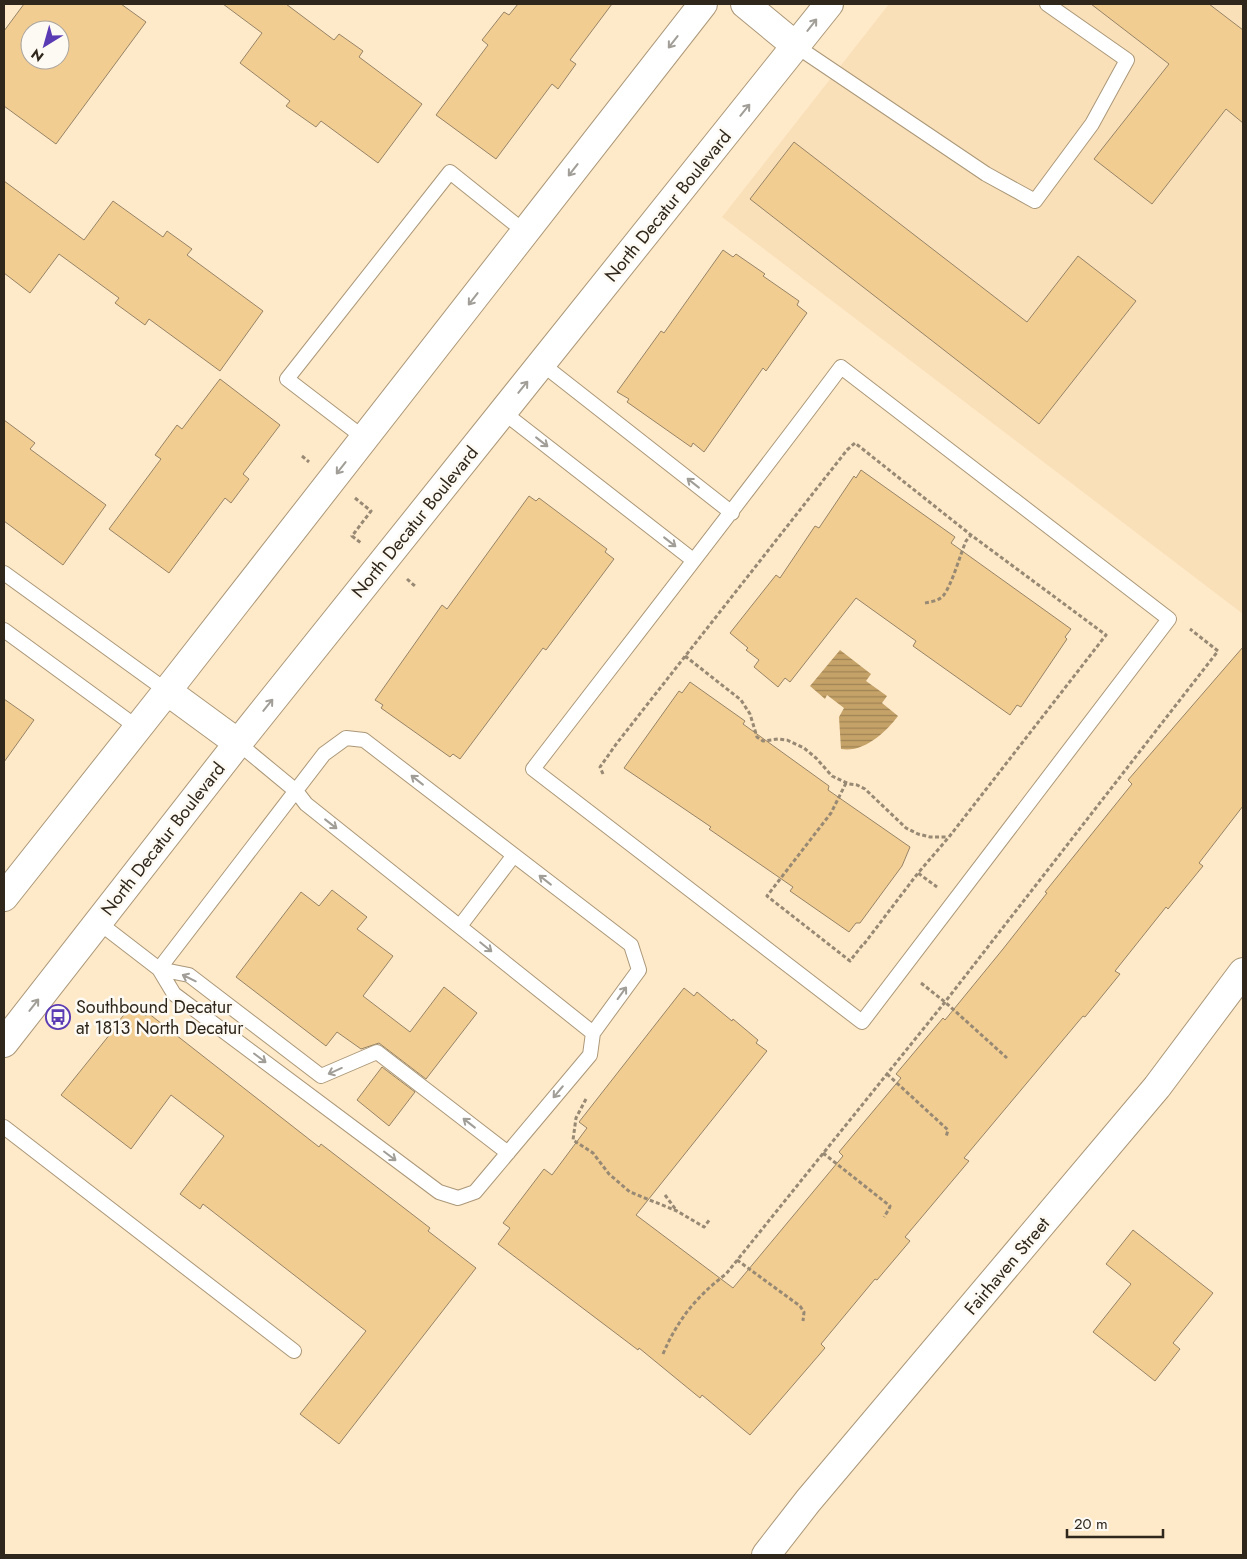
<svg xmlns="http://www.w3.org/2000/svg" width="1247" height="1559" font-family="Jost,sans-serif">
<style>
.built{fill:#f9e0b9}
.water{fill:url(#water-rules)}
.building{fill:#f2cd92;stroke:#978466;fill-rule:evenodd}
.lines{fill:none;stroke-linecap:round;stroke-linejoin:round}
.lane-casing{stroke:#ab9879;stroke-width:16}
.street-casing{stroke:#ab9879;stroke-width:30}
.primary-casing{stroke:#ab9879;stroke-width:30}
.path{stroke:#978973;stroke-width:3;stroke-dasharray:4 2.5;stroke-linecap:butt}
.lane{stroke:#fff;stroke-width:14}
.street{stroke:#fff;stroke-width:28}
.primary{stroke:#fff;stroke-width:28}
.oneway{stroke:#a19e98}
.labels{text-anchor:middle;stroke-width:5;stroke-linejoin:round;paint-order:stroke}
.street-label{font-size:18px;fill:#2f271b;stroke:#fdf9f3}
.poi-label{font-size:18px;fill:#2f271b;stroke:#fdf9f3;text-anchor:start}
</style>
<defs>
<pattern id="water-rules" width="6" height="5" patternUnits="userSpaceOnUse" patternTransform="scale(1.25)"><rect width="6" height="5" fill="#c5a268"/><path d="M0 2.5h6" fill="none" stroke="#a08455"/></pattern>
</defs>
<rect width="100%" height="100%" fill="#fee9c9"/>
<path class="built" d="M889,4h354v610l-521,-397z"/>
<path class="water" d="M840,650l31,24 -5,7 21,15 -5,7 16,13c-12,16 -34,37 -57,33l-2,-32 5,-9 -17,-13 -2,4 -15,-13z"/>
<path class="building" d="M24,4h97l25,18 -90,122 -52,-38v-75zM30,30h30v30h-30z
M223,4h63l48,36 5,-6 24,17 -4,6 63,47 -44,59 -57,-42 -5,6 -30,-21 4,-5 -50,-38 22,-30z
M518,4h94l-42,56 6,4 -18,25 -6,-5 -56,75 -60,-44 52,-70 -6,-5 22,-28 5,3z
M1091,4h118l34,26v93l-17,-14 -74,95 -58,-45 75,-95z
M794,142l233,180 51,-66 58,45 -97,123 -289,-225z
M4,181l80,59 29,-39 50,36 4,-6 25,18 -5,6 76,56 -43,60 -71,-52 -4,6 -30,-22 4,-5 -60,-44 -29,39 -26,-20z
M723,250l10,7 3,-3 29,20 -2,2 36,25 -2,4 10,8 -41,58 -3,-3 -59,84 -11,-9 -2,4 -64,-45 2,-3 -12,-7 44,-61 3,2z
M220,379l60,46 -37,49 6,5 -18,24 -6,-5 -56,75 -60,-44 52,-70 -6,-4 22,-30 5,4z
M4,420l31,23 -5,6 76,56 -43,60 -59,-44z
M861,470l94,67 -4,6 120,86 -6,8 2,2 -46,68 -4,-2 -7,10 -97,-69 3,-5 -60,-43 -66,84 -5,-4 -7,9 -24,-20 5,-7 -13,-10 2,-2 -18,-15 46,-58 4,3 35,-52 4,2 35,-52 2,2z
M529,496l7,5 3,-3 68,51 -2,3 9,7 -68,91 -3,-2 -83,111 -7,-5 -3,3 -69,-49 2,-3 -8,-5 67,-95 5,4z
M1243,647v159l-44,57 4,3 -35,43 -2,-2 -51,64 5,3 -35,43 -2,-1 -119,142 5,3 -64,76 5,4 -33,39 -2,-1 -54,65 4,4 -75,87 -48,-40 -2,3 -61,-50 -1,2 -140,-106 12,-16 -7,-5 41,-54 8,6 35,-47 -8,-6 105,-134 10,8 3,-4 35,29 1,-2 25,21 -2,3 11,8 -131,164 97,73 110,-132 -4,-4 62,-74 -5,-4 47,-56 2,2 58,-71 44,-56 -2,-1 87,-108 -4,-4z
M690,682l55,39 -2,3 86,62 -1,4 82,57 -8,19 -17,23 -25,34h-4l-7,9 -59,-41 3,-4 -84,-58 2,-2 -87,-59 55,-77 3,2z
M4,699l30,21 -30,42z
M332,890l35,27 -10,12 36,27 -30,40 47,36 34,-45 33,26 -51,66 -47,-36 -18,6 -24,-17 -11,14 -90,-69 65,-85 18,14z
M132,1005l14,11 2,-3 171,134 2,-3 109,84 -2,3 48,37 -137,176 -39,-30 66,-83 -163,-127 -3,5 -20,-15 44,-58 -53,-41 -40,54 -70,-54 54,-67 -1,-1z
M382,1067l33,25 -26,34 -32,-26z
M1133,1230l80,63 -40,50 7,6 -25,32 -62,-49 38,-48 -25,-20z"/>
<g class="lines">
<defs>
<path id="lane" d="M796,46l190,128 49,27 57,-77 35,-64 -80,-56
M542,364l190,149
M841,367l328,252 -307,403 -329,-253c103,-134 207,-267 308,-402z
M503,412l190,148
M364,438l-77,-59 163,-207 75,60
M4,573l163,118
M4,630l134,98
M98,922l61,47 15,25 265,198 19,6 17,-6 115,-137 3,-22 -287,-229 -10,-13 -58,-48
M460,926l54,-71
M159,969l165,-215 22,-16 18,2 267,205 8,25 -46,63
M159,969l30,6 132,101 56,-24 131,101
M4,1127l290,224"/>
<path id="street" d="M766,1555l42,-54 349,-414 86,-115"/>
<path id="primary" d="M745,4l51,42
M167,691l71,52
M4,897l163,-206 536,-687
M4,1043l234,-300 591,-739"/>
</defs>
<use href="#lane" class="lane-casing"/>
<use href="#street" class="street-casing"/>
<use href="#primary" class="primary-casing"/>
<path class="path" d="M302,456l7,6
M355,498l16,13 -19,25 9,7
M407,579l9,8
M925,603c6,-1 13,-2 18,-7 9,-11 17,-41 23,-55l5,-6 135,100 -157,202 -31,36 19,14
M685,656l56,44 9,14 7,23 6,4 15,-2 9,1 17,8 12,10 16,18 17,8 8,1 8,4 41,39 12,6 12,3h18
M603,774l-3,-7 17,-24 230,-293 8,-7 116,92
M846,783l-15,30 -64,83 83,65 14,-18
M864,944l54,-71
M921,983l24,19 62,56
M887,1074l61,56 -2,7
M586,1099l-10,19 -3,22 20,13 16,21 21,18 47,19 27,16 6,-8
M823,1153l67,53 -1,3 -5,8
M665,1195l11,15
M737,1260l63,46 4,6 -1,9
M663,1354c15,-35 33,-57 63,-80l219,-272 273,-351 -28,-22"/>
<use href="#lane" class="lane"/>
<use href="#street" class="street"/>
<use href="#primary" class="primary"/>
</g>
<defs><path id="oneway-shaft" d="M-6 0H5M1.5-3L5.5 0L1.5 3" fill="none" stroke-width="1.6" stroke-linecap="round" stroke-linejoin="round" transform="scale(1.25)"/></defs>
<g class="oneway">
<use href="#oneway-shaft" transform="translate(812 25) rotate(-52)"/>
<use href="#oneway-shaft" transform="translate(673 42) rotate(128)"/>
<use href="#oneway-shaft" transform="translate(745 110) rotate(-51)"/>
<use href="#oneway-shaft" transform="translate(573 170) rotate(128)"/>
<use href="#oneway-shaft" transform="translate(473 299) rotate(128)"/>
<use href="#oneway-shaft" transform="translate(523 387) rotate(-51)"/>
<use href="#oneway-shaft" transform="translate(542 442) rotate(38)"/>
<use href="#oneway-shaft" transform="translate(341 468) rotate(128)"/>
<use href="#oneway-shaft" transform="translate(693 483) rotate(-142)"/>
<use href="#oneway-shaft" transform="translate(670 542) rotate(38)"/>
<use href="#oneway-shaft" transform="translate(268 705) rotate(-51)"/>
<use href="#oneway-shaft" transform="translate(417 780) rotate(-142)"/>
<use href="#oneway-shaft" transform="translate(331 824) rotate(38)"/>
<use href="#oneway-shaft" transform="translate(545 880) rotate(-142)"/>
<use href="#oneway-shaft" transform="translate(486 947) rotate(39)"/>
<use href="#oneway-shaft" transform="translate(189 978) rotate(-154)"/>
<use href="#oneway-shaft" transform="translate(622 993) rotate(-54)"/>
<use href="#oneway-shaft" transform="translate(34 1005) rotate(-52)"/>
<use href="#oneway-shaft" transform="translate(260 1058) rotate(37)"/>
<use href="#oneway-shaft" transform="translate(335 1071) rotate(156)"/>
<use href="#oneway-shaft" transform="translate(558 1092) rotate(130)"/>
<use href="#oneway-shaft" transform="translate(469 1123) rotate(-142)"/>
<use href="#oneway-shaft" transform="translate(390 1156) rotate(37)"/>
</g>
<defs>
<symbol id="bus-ring" viewBox="-11 -11 22 22"><circle r="9.5" fill="#fdf9f3" stroke="#5a3bb4" stroke-width="1.5"/><path d="M-5-6H5V4H4V6H2V4H-2V6H-4V4H-5ZM-3.5-4V0h7V-4ZM-3.5 1.2v1.5H-2V1.2ZM2 1.2v1.5H3.5V1.2Z" fill="#5a3bb4"/></symbol>
</defs>
<g fill-rule="evenodd">
<use href="#bus-ring" x="44" y="1003" width="28" height="28"/>
</g>
<g class="labels">
<g class="street-label">
<text transform="translate(668 206) rotate(-51)" y="6">North Decatur Boulevard</text>
<text transform="translate(415 522) rotate(-51)" y="6">North Decatur Boulevard</text>
<text transform="translate(163 839) rotate(-52)" y="6">North Decatur Boulevard</text>
<text transform="translate(1007 1266) rotate(-50)" y="6">Fairhaven Street</text>
</g>
<g class="poi-label">
<text x="76" y="1013">Southbound Decatur<tspan x="76" dy="21">at 1813 North Decatur</tspan></text>
</g>
</g>
<rect width="1247" height="1559" fill="none" stroke="#2f271b" stroke-width="10"/>
<g transform="translate(45 45) rotate(217)"><circle r="24" fill="#fdf9f3" stroke="#aba59d"/>
<path d="M0-4L9 19L0 12L-9 19Z" fill="#5a3bb4"/>
<text y="-8" font-size="14" font-weight="bold" text-anchor="middle" fill="#2f271b">N</text>
</g>
<path d="M1067 1529v8h96v-8" fill="none" stroke="#2f271b" stroke-width="2.5"/>
<text x="1074" y="1529" font-size="15" fill="#2f271b" stroke="#fdf9f3" stroke-width="4" paint-order="stroke">20 m</text>
</svg>
